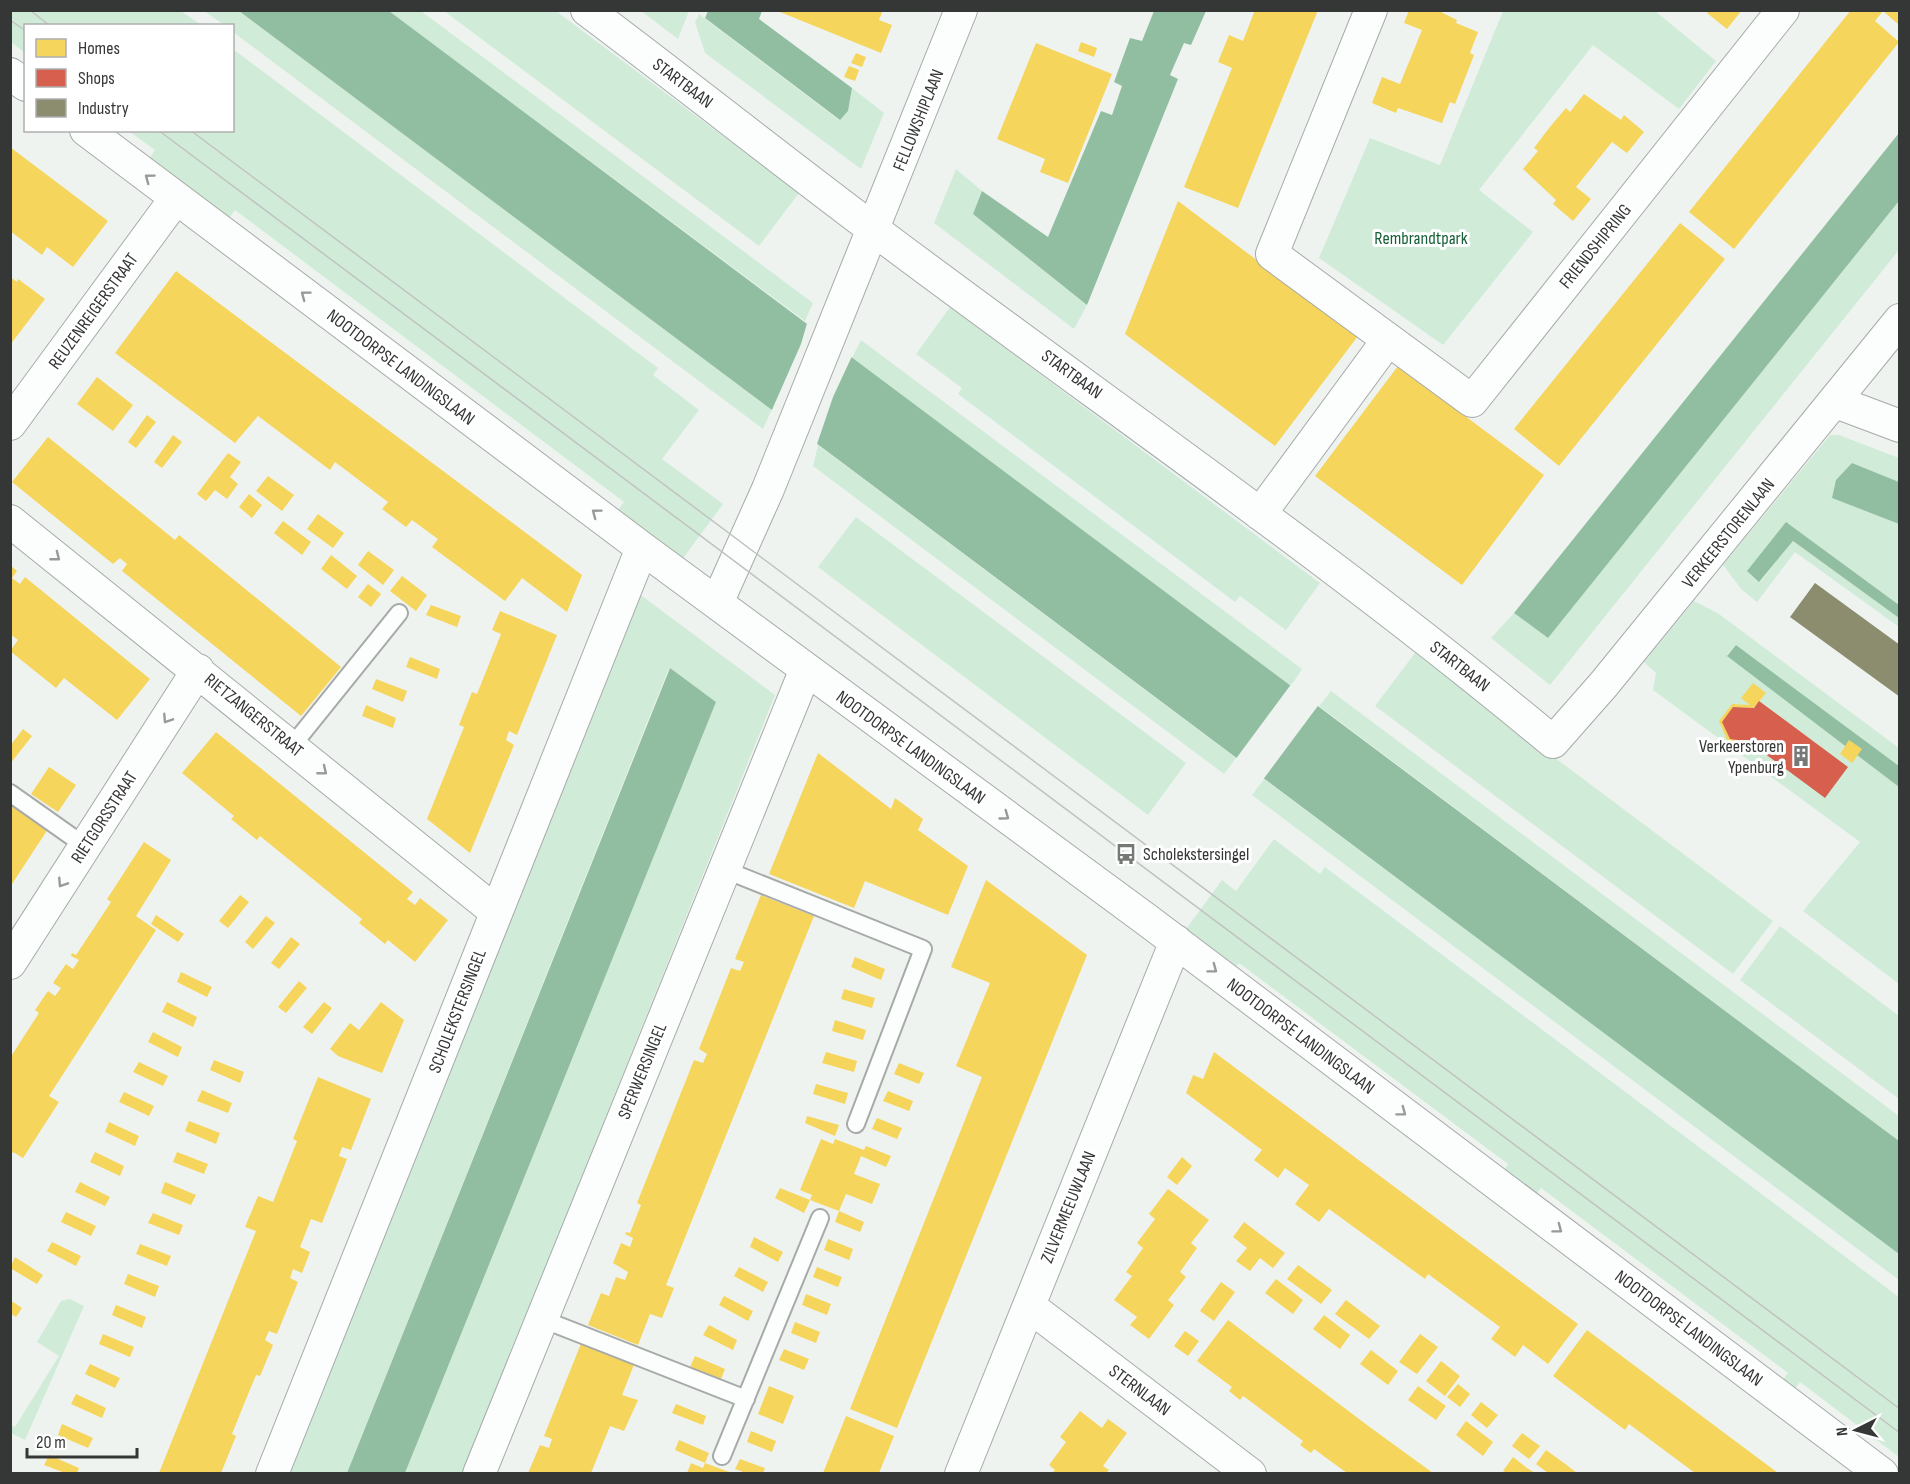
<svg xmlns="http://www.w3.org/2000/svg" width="1910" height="1484" font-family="'Sofia Sans Condensed',sans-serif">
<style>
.green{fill:#d0ecd9}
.water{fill:#91bea0}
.pier{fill:#eef3f0}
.homes{fill:#f6d55c}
.shops{fill:#d6604d}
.industry{fill:#8c8c6e}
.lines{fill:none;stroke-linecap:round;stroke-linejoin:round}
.service-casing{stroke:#a7aaa8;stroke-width:20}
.minor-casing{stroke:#a7aaa8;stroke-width:34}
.service{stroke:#fcfdfd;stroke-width:16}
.minor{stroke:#fcfdfd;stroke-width:32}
.tram{stroke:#c1c3c1;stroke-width:1.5}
.oneway{stroke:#989a99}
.labels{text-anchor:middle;stroke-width:6;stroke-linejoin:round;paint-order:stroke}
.street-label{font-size:18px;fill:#343735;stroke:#fff}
.park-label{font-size:18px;fill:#165f37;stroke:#fff}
.poi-label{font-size:18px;fill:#343735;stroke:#fff;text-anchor:end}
</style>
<rect width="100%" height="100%" fill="#eef3f0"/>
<path class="green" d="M10,11h171l20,14 -175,1 -1,27 -14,-11z
M204,11h35l533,398 -9,20 -530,-397 -1,-6 -8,-1z
M389,11h32l392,292 -8,18z
M444,11h112l243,182 -40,53z
M641,11l48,-1v1l-11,28z
M1503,11h152l61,50 -37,48 -86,-64 -114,145 54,42 -90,113 -124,-87 51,-120 70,27z
M699,14l140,106 9,-9 4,-23 32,25 -23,56 -156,-116 -10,-31z
M233,49l425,319 -5,7 46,35 -37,49 61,45 -42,57 -65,-48 8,-11 -389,-292 -8,11 -80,-59 8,-12 -26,-19 103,-1z
M956,169l26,22 -9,23 114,91 -13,24 -140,-106z
M1899,201v49l-349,435 -59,-47 23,-25 34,25z
M950,307l370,276 -34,47 -46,-34 -5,6 -277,-208 4,-6 -46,-34z
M861,340l441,329 -11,17 -439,-328z
M1830,435h9l60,23v24l-47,-19 -20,35 67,26v81l-112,-82 -27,59 33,-41 106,77v9l-104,-75 -38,50 -15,-12 -19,-25z
M818,445l418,313 -12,16 -411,-308z
M856,517l330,246 -38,52 -330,-248z
M638,593l137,102 -312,778h-58l311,-771 -47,-34 -322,805 -62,1z
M1694,601l25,13 180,134v18l-163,-121 -9,10 172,132v197l-96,-73 57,-69 -207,-152 3,-17 -12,-11z
M1415,653l358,268 -40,53 -358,-268z
M1331,691l568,425v25l-580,-435z
M1264,779l635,475v26l-647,-485z
M1274,839l46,35 5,-7 574,430v160l-99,-75 -8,11 -12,-10 8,-10 -247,-185 -8,10 -32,-23 7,-11 -269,-201 -8,10 -50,-37 41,-56 14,11z
M1780,926l119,90v83l-159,-119z
M70,1299l14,7 -59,134 -14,-7v-8l4,2 44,-71 -22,-14 24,-41z"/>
<path class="water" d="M239,11h150l1510,1130v113z
M708,11h54l-3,8 93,69 -4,23 -8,9 -135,-102z
M1154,11h52l-15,34 -7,-2 -14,32 8,4 -91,226 -114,-91 9,-23 66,46 53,-126 11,4 10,-29 -8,-4 16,-44 12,3z
M1899,133v68l-351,437 -34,-25z
M1852,463l47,19v42l-67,-26 4,-18z
M1786,522l113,83v13l-106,-77 -34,41 -12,-11z
M1736,645l163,121v21l-172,-131z
M670,668l46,34 -311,771h-58z"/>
<path class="pier" d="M808,320l45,34 -20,43 -17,50 -45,-35 30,-68z
M1292,683l28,20 -58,78 -27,-21z"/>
<path class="homes" d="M775,10h108l-4,10 13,5 -11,28z
M1255,10h63l-80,198 -54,-21 48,-119 -14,-6 11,-27 14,6z
M1409,10h28l20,10 -1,3 22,9 -8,21 4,2 -19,49 -5,-2 -8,21 -44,-15 -2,5 -24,-10 10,-26 18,7 22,-54 -18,-7z
M1709,10h33l-15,19 -20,-16z
M1851,10h48v15l-16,-14 -8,10 24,21 -165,207 -45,-37z
M1081,42l16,6 -3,9 -16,-6z
M1036,43l76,31 -44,109 -28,-11 5,-13 -48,-20z
M856,53l10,4 -4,10 -11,-4z
M849,66l10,4 -4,11 -11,-4z
M1584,94l37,26 3,-5 20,17 -17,21 -15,-11 -36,45 15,12 -18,22 -20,-17 3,-4 -33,-31 15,-18 -4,-3 15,-20 17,-20 4,4z
M10,147l98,74 -35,46 -26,-20 -5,8 -32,-24z
M1178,201l180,135 -83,110 -150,-112z
M1680,223l45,36 -166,207 -45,-37z
M176,271l406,304 -15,37 -45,-34 -17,23 -73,-54 6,-8 -26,-19 -6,7 -24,-18 6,-7 -53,-40 -5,8 -72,-54 -23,27 -120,-90z
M10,277l7,5 1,-3 27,20 -35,46z
M1398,366l146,109 -82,110 -147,-109z
M97,377l36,28 -20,26 -36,-27z
M147,415l9,7 -20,26 -8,-6z
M173,435l9,7 -20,26 -8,-6z
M48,437l127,103 4,-5 162,132 -40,49 -179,-145 5,-7 -7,-6 -7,6 -101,-82z
M228,453l13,9 -11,15 8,7 -11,15 -12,-9 -9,11 -9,-7z
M268,476l26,19 -12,16 -26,-20z
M249,494l13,11 -10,13 -13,-11z
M318,514l26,19 -11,15 -26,-19z
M283,521l28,21 -9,13 -28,-22z
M368,551l26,19 -11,15 -25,-20z
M331,555l26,21 -10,13 -26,-20z
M10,565l7,6 -5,7 8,6 5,-7 125,102 -33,41 -53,-42 -8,10 -46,-37 8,-11 -8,-6z
M402,576l25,19 -11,16 -26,-20z
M368,584l13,10 -10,13 -13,-10z
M431,605l30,11 -4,11 -31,-12z
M500,611l57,24 -40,100 -8,-4 -3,9 8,5 -44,108 -43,-34 37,-92 -5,-2 13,-33 5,2 24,-60 -9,-4z
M410,657l30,12 -3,10 -31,-12z
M376,679l31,12 -4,11 -31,-13z
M1753,683l13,10 -9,11 -4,4 -20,-1 -10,15 7,17 19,3 4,3 -25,-3 -9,-21 13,-17 18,1 -9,-7z
M366,705l30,13 -3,10 -31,-12z
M23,729l9,7 -22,28v-18z
M216,732l197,160 -6,7 8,6 5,-7 28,22 -33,42 -27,-22 -3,4 -26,-21 3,-4 -102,-83 -3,4 -26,-21 3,-3 -52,-43z
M1849,740l13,9 -10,14 -12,-9z
M818,753l73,56 4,-11 28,21 -5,11 50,36 -20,49 -83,-34 -11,27 -85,-34z
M49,767l27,18 -18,27 -27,-18z
M10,805l38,24 -38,58z
M144,842l27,18 -35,56 20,14 -107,166 10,6 -36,56 -10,-6 -3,4v-98l29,-45 -4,-3 13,-19 7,5 6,-8 -8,-5 13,-19 7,5 6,-9 -8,-4 1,-3 4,2 18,-27 17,-26 -4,-3z
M986,880l101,75 -190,473 -47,-19 132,-332 -26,-11 34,-83 -39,-16z
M240,895l9,7 -21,26 -9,-7z
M761,895l53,21 -148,369 8,3 -12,30 -12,-4 -12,31 -50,-20 13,-32 8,3 7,-19 9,3 3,-8 -15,-9 8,-20 9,4 3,-9 -8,-4 1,-2 4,1 11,-28 -4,-2 57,-143 9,3 4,-9 -8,-5 32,-81 9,3 4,-9 -9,-3z
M156,915l28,19 -6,8 -27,-18z
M266,916l9,7 -22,26 -8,-7z
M291,937l9,7 -21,25 -8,-6z
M855,957l30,12 -4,11 -30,-13z
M181,972l31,15 -5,10 -30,-15z
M299,981l8,7 -21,25 -8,-6z
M844,989l31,9 -3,10 -31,-9z
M167,1002l30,15 -4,10 -31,-15z
M324,1002l8,6 -20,26 -9,-7z
M381,1002l23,18 -22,53 -44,-17 -8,-7 20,-26 9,7z
M835,1020l31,10 -3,10 -31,-9z
M153,1032l29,15 -4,10 -30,-15z
M826,1052l31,9 -3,11 -32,-9z
M1214,1052l364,272 -30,40 -25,-19 -8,12 -24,-18 9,-12 -72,-53 -3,5 -96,-70 -10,13 -24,-18 14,-19 -24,-17 -7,10 -24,-18 8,-10 -76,-57 7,-18 10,4z
M214,1060l30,12 -4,11 -30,-13z
M139,1062l29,14 -5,10 -30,-14z
M899,1063l25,10 -5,11 -25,-10z
M318,1077l53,22 -20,51 -9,-3 -3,9 8,3 -25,64 -11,-4 -11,28 10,5 -8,21 -9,-4 -3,9 8,4 -21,52 -8,-3 -4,9 8,5 -13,31 -4,-1 -12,29 -12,30 4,2 -15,37h-62l97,-242 -11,-4 13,-31 15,6 24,-61 -4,-2z
M816,1084l32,9 -3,11 -32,-10z
M202,1090l30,13 -4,10 -31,-12z
M888,1091l25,10 -4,10 -26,-10z
M124,1092l30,14 -5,10 -30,-14z
M807,1116l32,9 -4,11 -30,-13z
M877,1118l25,10 -5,11 -25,-10z
M189,1121l31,12 -4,11 -31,-13z
M109,1122l30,14 -4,10 -30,-14z
M821,1139l12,5 2,-5 29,11 2,-4 25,10 -5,11 -25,-11 -7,18 26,10 -8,20 -26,-10 -7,17 -29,-11 2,-5 -12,-5z
M95,1152l29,14 -4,10 -30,-14z
M177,1152l31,12 -4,10 -31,-12z
M1182,1157l10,9 -15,19 -10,-8z
M80,1182l30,15 -5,9 -30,-14z
M165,1182l31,13 -5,10 -30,-12z
M780,1188l30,12 -6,13 -29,-15z
M1168,1189l41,31 -18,23 6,5 -17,24 6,5 -18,23 6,5 -25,34 -19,-14 7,-8 -23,-17 18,-24 -6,-4 17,-24 -6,-5 18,-24 -6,-5z
M839,1211l25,11 -4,10 -25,-10z
M66,1212l30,14 -5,10 -30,-14z
M153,1213l30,12 -4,10 -31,-12z
M1244,1222l41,31 -12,15 -13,-10 -10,13 -14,-10 11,-13 -14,-11z
M754,1237l29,15 -5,10 -28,-15z
M828,1239l25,10 -4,11 -25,-10z
M52,1242l29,14 -5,10 -29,-15z
M140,1244l31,12 -4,10 -31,-12z
M15,1257l28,18 -6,9 -27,-16z
M1298,1265l34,25 -11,14 -34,-25z
M739,1267l29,15 -5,10 -29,-16z
M817,1267l25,10 -4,10 -25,-10z
M128,1274l31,12 -4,11 -31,-13z
M1276,1279l27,21 -10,14 -28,-21z
M1221,1282l14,10 -21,29 -14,-10z
M806,1294l25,10 -4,11 -25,-10z
M724,1296l29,15 -5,10 -29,-16z
M10,1300l12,8 -6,9 -6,-4z
M1346,1300l34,26 -11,13 -34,-25z
M116,1305l30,12 -4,11 -30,-13z
M1324,1315l26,20 -10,14 -27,-20z
M1228,1320l143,108 62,45h-86l-33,-24 -3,4 -11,-8 3,-4 -57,-43 -3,-2 -3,4 -11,-9 3,-4 -35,-26z
M795,1322l25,10 -4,11 -25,-10z
M709,1325l28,15 -4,10 -30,-15z
M1587,1330l120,90 71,53h-83l-66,-49 -4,6 -72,-54z
M1185,1331l14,10 -11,15 -14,-10z
M103,1334l31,13 -4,10 -31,-13z
M1420,1334l18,13 -21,27 -18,-12z
M582,1341l53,21 -13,33 16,5 -14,31 -14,-5 -19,47h-63l12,-28 9,3 3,-9 -8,-3z
M784,1349l25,10 -5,11 -25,-10z
M1371,1350l27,21 -10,14 -28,-21z
M695,1356l30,13 -4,10 -31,-12z
M1441,1361l19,15 -15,20 -19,-15z
M90,1364l30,14 -5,10 -30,-14z
M1458,1384l12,10 -10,13 -13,-10z
M769,1386l25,10 -11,28 -25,-10z
M1418,1386l28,20 -10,14 -28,-20z
M76,1394l30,14 -4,10 -31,-14z
M1481,1402l17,13 -11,13 -16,-13z
M676,1404l30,12 -3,9 -31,-12z
M1080,1411l22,17 6,-9 19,14 -24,33 6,4 -3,3h-54l3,-3 -6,-5 17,-23 -6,-5z
M846,1416l48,20 -15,37h-56z
M1466,1421l27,21 -10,14 -27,-21z
M62,1424l31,14 -5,10 -30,-13z
M751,1431l25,10 -4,11 -25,-10z
M1522,1433l18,13 -11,13 -17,-13z
M679,1440l30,13 -4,10 27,10h-45l4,-10 12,5 2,-5 -30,-13z
M1546,1450l18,13 13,10h-29l-12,-9z
M49,1455l30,13 -2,5h-12l-21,-8z
M1513,1457l14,11 8,5h-28l-4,-2z
M740,1459l25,9 -2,5h-17l-11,-4z"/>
<path class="shops" d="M1759,701l89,66 -23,31 -76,-56 -19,-3 -8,-17 11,-15 21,1z"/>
<path class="industry" d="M1815,583l85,62v52l-110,-80z"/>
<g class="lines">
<defs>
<path id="service" d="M292,746l107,-133
M10,793l75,53
M723,869l200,80 -67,175
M542,1319l204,80
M722,1456l98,-238"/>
<path id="minor" d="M587,10c96,72 190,147 286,219 227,171 462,331 680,513l51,-58 296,-364
M1371,10l-99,244 200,147 311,-391
M10,74l16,11
M86,130l556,418 505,372 735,554
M1836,402l64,24
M10,424l166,-226
M1260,514l128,-174
M10,521l485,390
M717,603l51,-114 193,-479
M10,963l188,-293
M1029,1306l221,168
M272,1474l370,-926
M479,1474l327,-805
M961,1474l215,-533"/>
</defs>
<use href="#service" class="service-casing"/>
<use href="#minor" class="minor-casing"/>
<use href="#service" class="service"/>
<use href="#minor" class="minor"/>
<path class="tram" d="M30,10l20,16
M10,20l16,11
M158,130l1742,1303
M190,130l1710,1279"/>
</g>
<defs><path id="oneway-chevron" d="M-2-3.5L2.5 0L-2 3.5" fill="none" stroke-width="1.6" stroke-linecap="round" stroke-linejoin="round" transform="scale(1.5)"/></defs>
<g class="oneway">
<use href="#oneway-chevron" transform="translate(149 178) rotate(-143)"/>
<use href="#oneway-chevron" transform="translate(305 295) rotate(-143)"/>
<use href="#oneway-chevron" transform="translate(596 513) rotate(-143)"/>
<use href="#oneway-chevron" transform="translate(56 557) rotate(38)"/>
<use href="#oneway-chevron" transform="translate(167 719) rotate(123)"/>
<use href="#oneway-chevron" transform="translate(323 771) rotate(39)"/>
<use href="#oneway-chevron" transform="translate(1005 816) rotate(36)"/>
<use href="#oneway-chevron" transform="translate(62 883) rotate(123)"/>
<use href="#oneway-chevron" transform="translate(1213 969) rotate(37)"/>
<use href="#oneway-chevron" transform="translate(1402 1112) rotate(37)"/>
<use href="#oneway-chevron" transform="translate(1558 1229) rotate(37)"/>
</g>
<defs>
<symbol id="building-bare" viewBox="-9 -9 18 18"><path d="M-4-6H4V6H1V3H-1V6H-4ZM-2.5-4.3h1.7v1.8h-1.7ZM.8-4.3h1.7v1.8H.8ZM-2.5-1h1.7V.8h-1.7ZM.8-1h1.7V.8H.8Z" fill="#757976" stroke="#fff" stroke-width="2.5" paint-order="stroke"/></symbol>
<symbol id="bus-bare" viewBox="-9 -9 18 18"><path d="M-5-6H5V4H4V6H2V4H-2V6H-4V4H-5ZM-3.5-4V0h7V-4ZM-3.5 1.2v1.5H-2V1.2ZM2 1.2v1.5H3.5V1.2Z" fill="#757976" stroke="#fff" stroke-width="2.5" paint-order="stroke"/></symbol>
</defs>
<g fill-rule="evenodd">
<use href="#building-bare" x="1786" y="741" width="30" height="30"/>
<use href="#bus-bare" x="1111" y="839" width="30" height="30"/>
</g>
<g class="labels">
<g class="street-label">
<text transform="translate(683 83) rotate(37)" y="6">STARTBAAN</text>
<text transform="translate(918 120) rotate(-68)" y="6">FELLOWSHIPLAAN</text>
<text transform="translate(1595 246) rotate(-51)" y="6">FRIENDSHIPRING</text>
<text transform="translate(93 311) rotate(-54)" y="6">REUZENREIGERSTRAAT</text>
<text transform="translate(401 367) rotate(37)" y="6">NOOTDORPSE LANDINGSLAAN</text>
<text transform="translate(1072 374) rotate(36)" y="6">STARTBAAN</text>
<text transform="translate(1728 533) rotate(-51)" y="6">VERKEERSTORENLAAN</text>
<text transform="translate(1460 666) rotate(38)" y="6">STARTBAAN</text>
<text transform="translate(254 715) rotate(39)" y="6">RIETZANGERSTRAAT</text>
<text transform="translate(911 747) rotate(36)" y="6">NOOTDORPSE LANDINGSLAAN</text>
<text transform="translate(104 817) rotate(-57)" y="6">RIETGORSSTRAAT</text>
<text transform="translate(457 1011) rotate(-69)" y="6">SCHOLEKSTERSINGEL</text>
<text transform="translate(1301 1036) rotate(37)" y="6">NOOTDORPSE LANDINGSLAAN</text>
<text transform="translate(642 1071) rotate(-68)" y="6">SPERWERSINGEL</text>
<text transform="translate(1068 1207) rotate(-68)" y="6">ZILVERMEEUWLAAN</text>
<text transform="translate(1689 1328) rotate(37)" y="6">NOOTDORPSE LANDINGSLAAN</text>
<text transform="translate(1140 1390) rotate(37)" y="6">STERNLAAN</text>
</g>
<g class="park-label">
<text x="1421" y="244">Rembrandtpark</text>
</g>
<g class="poi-label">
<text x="1784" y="752">Verkeerstoren<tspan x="1784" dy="21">Ypenburg</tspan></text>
<text x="1143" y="860" text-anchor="start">Scholekstersingel</text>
</g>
</g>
<rect width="1910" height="1484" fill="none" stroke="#343735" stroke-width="24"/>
<rect x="24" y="24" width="210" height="108" fill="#ffffff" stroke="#aeafae" stroke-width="1.5"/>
<rect x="36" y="39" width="30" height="18" fill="#f6d55c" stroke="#aeafae" stroke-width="1.5"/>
<text x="78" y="54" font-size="18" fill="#343735">Homes</text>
<rect x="36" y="69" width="30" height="18" fill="#d6604d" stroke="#aeafae" stroke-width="1.5"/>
<text x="78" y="84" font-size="18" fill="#343735">Shops</text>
<rect x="36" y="99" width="30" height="18" fill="#8c8c6e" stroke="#aeafae" stroke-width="1.5"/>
<text x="78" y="114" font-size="18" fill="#343735">Industry</text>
<g transform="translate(1856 1430) rotate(264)" stroke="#ffffff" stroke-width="4.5" paint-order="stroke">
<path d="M0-4.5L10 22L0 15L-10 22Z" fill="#343735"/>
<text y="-9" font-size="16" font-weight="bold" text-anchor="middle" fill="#343735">N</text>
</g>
<path d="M27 1448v9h110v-9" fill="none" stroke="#343735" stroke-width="3"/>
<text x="36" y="1448" font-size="18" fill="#343735" stroke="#ffffff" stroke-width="4.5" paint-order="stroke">20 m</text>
</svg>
